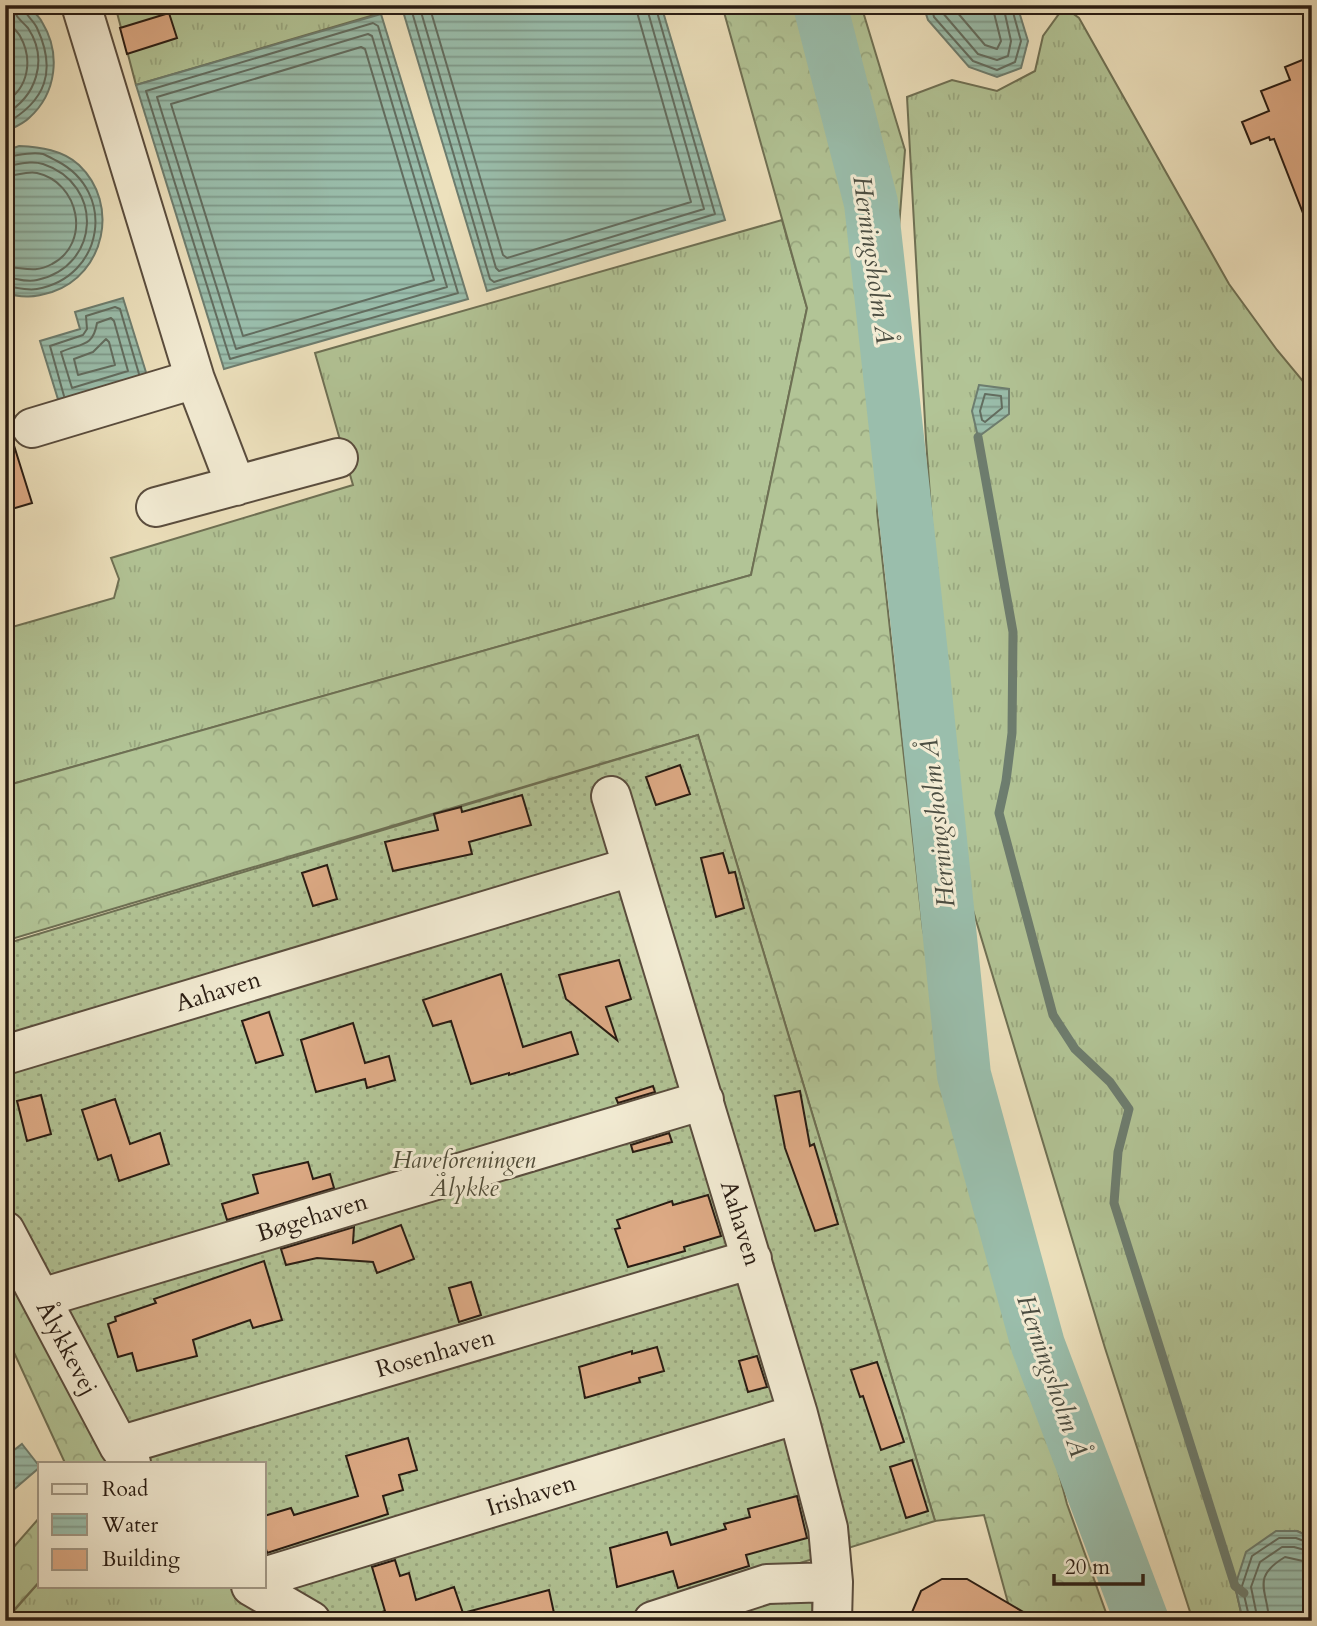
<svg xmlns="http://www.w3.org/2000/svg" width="1317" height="1626" font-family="Cardo,serif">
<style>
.grass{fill:url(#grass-tufts);stroke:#6e7054;stroke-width:2}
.forest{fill:url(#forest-crowns);stroke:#6e7054;stroke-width:2}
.garden{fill:url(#garden-dots);stroke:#6e7054;stroke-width:2}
.water{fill:url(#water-rules);stroke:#6d7d6f;stroke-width:2}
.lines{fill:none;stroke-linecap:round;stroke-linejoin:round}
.shore{stroke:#626d60;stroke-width:2}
.stream{stroke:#6d7d6f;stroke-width:9}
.river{stroke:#9abeac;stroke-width:54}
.building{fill:#ddaa85;stroke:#291c13;stroke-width:2}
.minor-casing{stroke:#5a4d3e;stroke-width:42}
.minor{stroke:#f3ecd4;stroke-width:38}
.labels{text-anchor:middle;stroke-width:6;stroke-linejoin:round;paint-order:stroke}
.street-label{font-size:24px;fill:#291c13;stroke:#f3ecd4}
.park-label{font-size:24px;font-style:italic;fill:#524e3a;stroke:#f3ecd4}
.water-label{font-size:26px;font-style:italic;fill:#4b4d41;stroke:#f3ecd4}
</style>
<defs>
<pattern id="grass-tufts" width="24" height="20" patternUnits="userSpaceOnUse" patternTransform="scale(1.75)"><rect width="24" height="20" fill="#b2c496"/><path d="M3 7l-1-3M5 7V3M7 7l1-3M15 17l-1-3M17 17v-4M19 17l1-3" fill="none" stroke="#99a880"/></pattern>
<pattern id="forest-crowns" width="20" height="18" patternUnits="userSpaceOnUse" patternTransform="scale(1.75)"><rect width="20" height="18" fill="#b2c496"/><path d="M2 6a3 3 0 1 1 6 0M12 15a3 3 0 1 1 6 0" fill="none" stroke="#99a880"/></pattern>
<pattern id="garden-dots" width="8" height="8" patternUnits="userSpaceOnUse" patternTransform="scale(1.75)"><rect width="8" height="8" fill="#b2c496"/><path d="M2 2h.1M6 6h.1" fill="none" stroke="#99a880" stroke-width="1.8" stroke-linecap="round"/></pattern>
<pattern id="water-rules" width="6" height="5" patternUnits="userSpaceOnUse" patternTransform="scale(1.75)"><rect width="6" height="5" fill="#9abeac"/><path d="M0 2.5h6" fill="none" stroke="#7e9a8b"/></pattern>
</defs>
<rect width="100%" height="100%" fill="#ede1bd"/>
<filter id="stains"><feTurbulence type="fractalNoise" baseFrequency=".00286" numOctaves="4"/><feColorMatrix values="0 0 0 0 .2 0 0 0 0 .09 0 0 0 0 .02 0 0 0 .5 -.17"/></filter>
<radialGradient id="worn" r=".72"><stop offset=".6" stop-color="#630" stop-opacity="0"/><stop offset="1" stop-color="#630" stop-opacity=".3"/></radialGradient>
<path class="grass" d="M115,5h293l-272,80z
M1064,7l15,11 150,266 48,66 35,42v1146l-15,-7 -62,55 8,35h-50l-88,-273 -149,-494 -30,-414 -19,-343 45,-17 45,11 38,-20 8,-35z
M782,220l25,88 -56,267 -746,211v-157l109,-31 5,-19 -8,-21 242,-73 -38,-132z
M40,1581v5h199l58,35h-292z
M812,1599l1,22h-68l-2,-14z"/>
<path class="forest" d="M722,5h139l44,145 -28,361 46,419 60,254 84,320 42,117h-96l-29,-106 -49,6 -237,-786 -693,206v-155l746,-211 56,-267z
M5,1257l107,206h-47l-60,-130z
M40,1517v64l-35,39v-63z"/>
<path class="garden" d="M698,735l237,786 -322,100h-258l-28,-9 -63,-34v-115h-115l-26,-37 -118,-224v-258z"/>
<path class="water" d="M5,5h22c5,5 12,11 15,17 19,31 15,71 -13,96 -6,6 -16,10 -24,14z
M413,5h248l64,215 -238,71 -85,-283z
M923,5h94l11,36 -7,27 -24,9 -28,-10 -41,-47z
M381,14l87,285 -244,70 -88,-284z
M19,146c21,1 44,4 60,19 41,39 26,109 -27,127 -16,5 -31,7 -47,0v-141z
M123,298l26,84 -88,27 -21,-68 40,-12 -5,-17z
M979,385l30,4v25l-31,23 -6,-26z
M22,1444l18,23 -35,30v-40z
M1276,1531h21l15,7v83h-69l-8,-35 11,-34z"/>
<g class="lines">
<path class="shore" d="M410,5l80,274 4,3 221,-68 -60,-209
M419,5l77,263 3,3 205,-62 -58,-204
M429,5l74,250 4,3 184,-56 -56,-197
M931,5l3,12 39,44 24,9 18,-8 6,-21 -10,-36
M940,5l2,7 36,42 19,6 11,-4 3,-15 -8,-36
M951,5l34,40 12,4 4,-8 -9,-36
M5,18c4,7 11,11 15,18 13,23 9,52 -15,66
M373,23l5,3 80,267 -228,66 -84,-268z
M368,34l4,2 75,251 -211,62 -79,-252z
M361,47l4,2 69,231 -191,56 -72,-232z
M5,114c31,-17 44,-54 23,-86 -7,-8 -14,-11 -14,-23
M5,124c41,-23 52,-53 32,-96 -4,-9 -13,-13 -14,-23
M5,157c13,-1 25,-6 38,-3 5,2 10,5 14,7 60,31 47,116 -20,128 -11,2 -21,-2 -32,-3
M5,166c13,-1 25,-6 38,-2 61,20 58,102 -6,116 -11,3 -21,-2 -32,-3
M5,176c11,0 21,-5 32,-3 42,9 55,70 15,91 -18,10 -29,3 -47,3
M111,318l3,3 14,50 -56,17 -11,-36c19,-9 32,-4 36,-29z
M106,339l3,3 6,23 -37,10 -4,-16 19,-7z
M985,394l16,2 1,12 -17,14 -3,-2 -2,-9z
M64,396l-14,-50 33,-11 4,-6 -1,-13 29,-9 5,2 19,65
M1250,1621l-8,-35 10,-30 27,-18h17l16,6
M1258,1621l-7,-34 9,-25 22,-15h12l18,5
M1269,1621c-1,-31 -19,-43 16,-64l27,6"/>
<path class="stream" d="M978,437l35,195 -1,101 -6,48 -7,32 54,202 22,34 35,33 19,27 -11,43 -4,51 121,383 9,7"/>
<path class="river" d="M820,5l51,198 50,451 43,421 74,270 104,276"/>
</g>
<path class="building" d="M169,13l8,25 -50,16 -7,-26z
M1312,56v175h-2l-36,-92 -4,1 -1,-3 -18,7 -9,-22 27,-11 -8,-20 29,-11 -5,-13z
M11,436l21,67 -27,8v-74z
M680,765l10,29 -34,11 -10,-28z
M522,795l9,30 -62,17 3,12 -79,17 -8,-29 53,-12 -4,-16 27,-7 1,5z
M723,853l6,20 6,-1 9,36 -28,9 -15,-59z
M327,865l10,34 -24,7 -11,-33z
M619,960l12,39 -25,8 11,33 -51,-41 -7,-24z
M501,974l22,73 48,-15 7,22 -69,21v-2l-38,11 -20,-63 -18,5 -10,-26z
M269,1012l14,43 -27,8 -14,-42z
M353,1023l12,40 24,-7 6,24 -28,8 -2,-9 -49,13 -15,-52z
M653,1086l2,6 -37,11 -2,-5z
M800,1091l10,55 4,-2 24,80 -23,7 -30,-83 -10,-52z
M41,1095l10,39 -24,7 -10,-40z
M115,1099l15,45 30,-11 9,31 -50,17 -8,-26 -13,5 -16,-50z
M669,1133l3,9 -39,10 -2,-7z
M308,1162l5,17 17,-5 4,14 -107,32 -5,-16 36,-11 -5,-18z
M708,1195l13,41 -37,11 1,4 -57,16 -13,-38 5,-1 -3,-8 55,-19 1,4z
M401,1225l13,34 -37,14 -4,-11 -56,-4 -31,7 -5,-16 73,-22 -1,16z
M264,1261l18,59 -29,8 -3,-8 -57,20 4,16 -60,15 -5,-18 -14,4 -10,-33 8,-3 -1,-4 41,-14 -2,-4z
M471,1282l10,33 -22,7 -10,-34z
M657,1347l7,24 -25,7 1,4 -55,16 -6,-31 53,-16v3z
M757,1356l10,31 -19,5 -9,-31z
M877,1362l27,80 -23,8 -18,-54 -3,1 -9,-27z
M408,1438l9,32 -18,5 4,15 -20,6 5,18 -121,39 -3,-12v-25l27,-8 3,7 64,-19 -12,-40z
M912,1460l16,51 -22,7 -16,-51z
M797,1496l10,42 -61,17 3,11 -71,22 -5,-17 -56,16 -7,-39 57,-16 4,13 55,-16 -2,-5 26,-7 -2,-8z
M395,1560l5,16 9,-3 7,27 38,-13 9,26 86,-23 5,23 -29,8h-156l-1,-4 17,-6 -13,-44z
M942,1579h25l58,34 -41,8h-54l-20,-4 11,-26z"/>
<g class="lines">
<defs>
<path id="minor" d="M195,379l41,107
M32,428l163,-49 -114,-374
M156,507l182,-49
M611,796l187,618 30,114 5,54
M5,1055l626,-188
M5,1231l114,215 12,17
M41,1298l663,-198
M119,1446l633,-187
M264,1577l534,-163
M251,1586l60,35
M653,1621l114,-37 66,-2 -1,39"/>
</defs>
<use href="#minor" class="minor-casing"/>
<use href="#minor" class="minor"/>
</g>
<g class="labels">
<g class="street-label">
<text transform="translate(218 991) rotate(-17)" y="8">Aahaven</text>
<text transform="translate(312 1217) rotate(-17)" y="8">Bøgehaven</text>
<text transform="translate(741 1223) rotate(73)" y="8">Aahaven</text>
<text transform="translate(67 1348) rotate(62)" y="8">Ålykkevej</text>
<text transform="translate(435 1353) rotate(-16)" y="8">Rosenhaven</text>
<text transform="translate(531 1495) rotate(-17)" y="8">Irishaven</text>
</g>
<g class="park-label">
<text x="464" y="1168">Haveforeningen<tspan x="464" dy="28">Ålykke</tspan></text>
</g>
<g class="water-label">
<text transform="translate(874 260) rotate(82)" y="9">Herningsholm Å</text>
<text transform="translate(937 823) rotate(-96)" y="9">Herningsholm Å</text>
<text transform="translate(1053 1376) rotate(71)" y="9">Herningsholm Å</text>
</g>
</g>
<rect width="1317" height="1626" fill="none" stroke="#ede1bd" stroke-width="28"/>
<rect x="7" y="7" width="1303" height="1612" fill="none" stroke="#291c13" stroke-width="3.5"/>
<rect x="14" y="14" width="1289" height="1598" fill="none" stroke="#291c13" stroke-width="2"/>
<rect x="38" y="1462" width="228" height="126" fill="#f3ecd4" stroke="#a29987" stroke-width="2"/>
<rect x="52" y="1484" width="35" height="10" fill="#f3ecd4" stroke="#a29987" stroke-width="2"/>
<text x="102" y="1496" font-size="21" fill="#291c13">Road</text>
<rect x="52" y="1514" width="35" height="21" fill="url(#water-rules)" stroke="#a29987" stroke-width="2"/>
<text x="102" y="1532" font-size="21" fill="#291c13">Water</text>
<rect x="52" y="1549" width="35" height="21" fill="#ddaa85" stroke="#a29987" stroke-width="2"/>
<text x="102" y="1566" font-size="21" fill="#291c13">Building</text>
<path d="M1054 1574v10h89v-10" fill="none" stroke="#291c13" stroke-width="3.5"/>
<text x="1065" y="1574" font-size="21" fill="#291c13" stroke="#f3ecd4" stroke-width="5" paint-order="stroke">20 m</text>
<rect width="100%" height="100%" filter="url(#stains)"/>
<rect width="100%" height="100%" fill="url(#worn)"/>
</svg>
